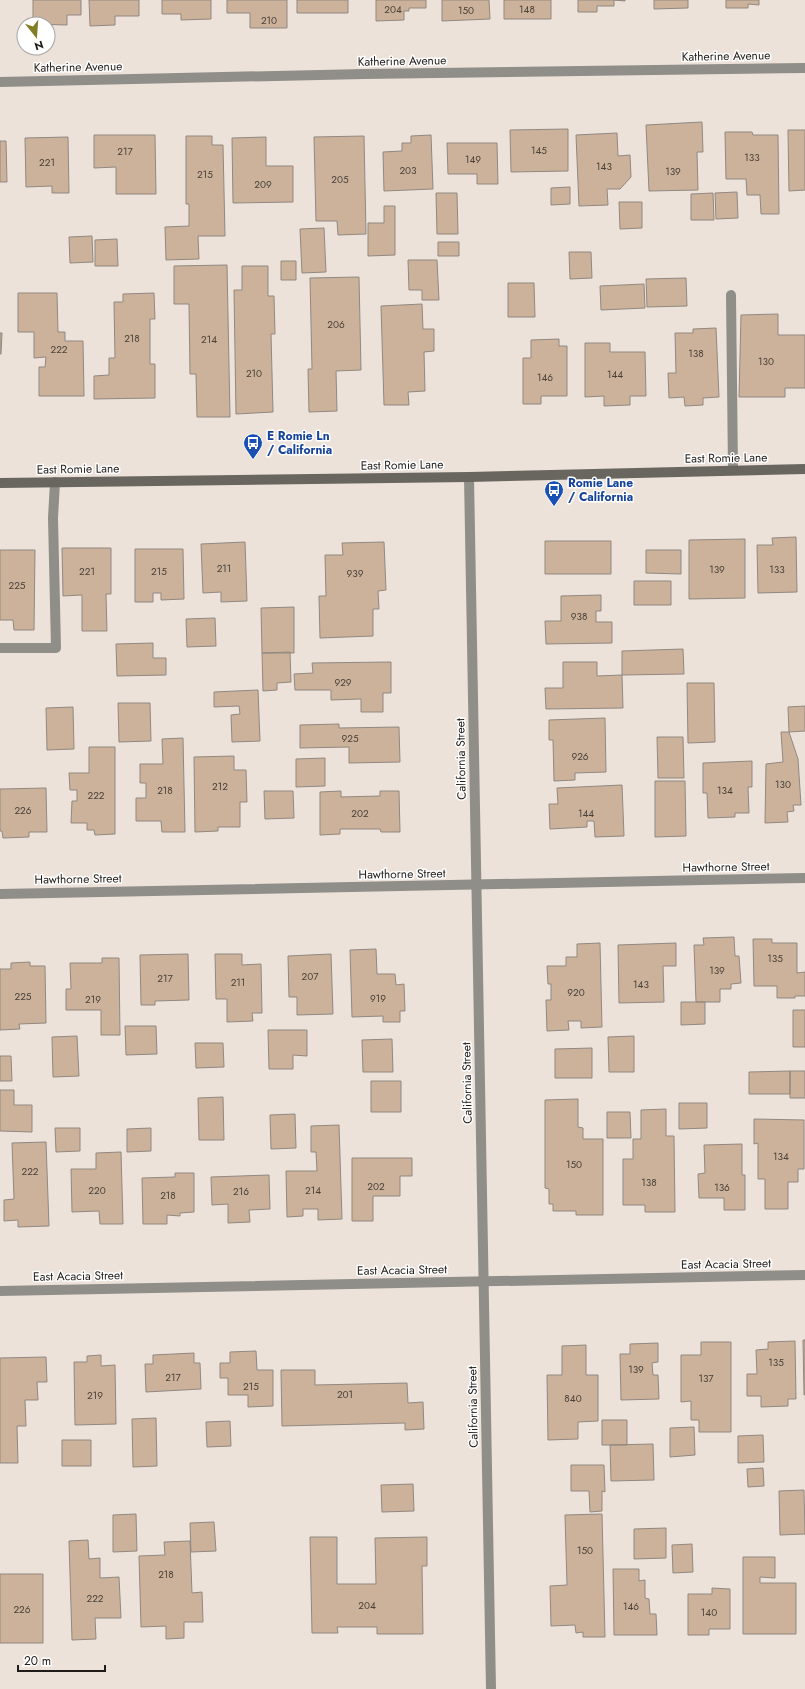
<svg xmlns="http://www.w3.org/2000/svg" width="805" height="1689" font-family="Jost,sans-serif">
<style>
.building{fill:#ccb29b;stroke:#918880}
.lines{fill:none;stroke-linecap:round;stroke-linejoin:round}
.service{stroke:#908e89;stroke-width:10}
.minor{stroke:#908e89;stroke-width:10}
.tertiary{stroke:#908e89;stroke-width:10}
.secondary{stroke:#69655f;stroke-width:10}
.labels{text-anchor:middle;stroke-width:3;stroke-linejoin:round;paint-order:stroke}
.number-label{font-size:10px;fill:#4a4139}
.street-label{font-size:12px;fill:#1e1b18;stroke:#fff}
.transit-label{font-size:12px;font-weight:bold;fill:#164399;stroke:#fff;text-anchor:start}
</style>
<rect width="100%" height="100%" fill="#ece2d9"/>
<path class="building" d="M33,0h48v15h-14v10l-34,-1z
M89,0h50v16h-24v9l-25,1z
M162,0h49v19l-30,1v-6h-19z
M227,0h60v28h-37v-15h-23z
M297,0h51v13h-51z
M376,0h50v8h-17v3h-5v9l-28,1z
M442,0h47l1,19 -48,2z
M504,0h47v19h-47z
M578,0h47v1l-11,-1v6h-17v6h-19z
M654,0h34v8l-34,1z
M726,0h33v5l-11,-1v4h-22z
M702,122l1,30h-6l1,38 -49,1 -3,-66z
M568,129v42l-57,1 -1,-42z
M788,130h17v60l-16,1z
M725,132h27l1,3h25l1,79h-18l-1,-19h-13l-1,-16h-20z
M617,133l1,23 12,-1 1,22 -11,12h-13l1,16 -29,1 -3,-71z
M94,135h61l1,59h-40v-27l-22,1z
M431,135l2,54 -49,2 -1,-39 19,-1v-8h9v-7z
M186,136h26v9h11l2,91h-27l1,23 -33,1 -1,-33 24,-1v-22h-3z
M364,136l2,98 -28,1 -1,-14h-21l-2,-84z
M68,137l1,56h-17v-7l-26,1 -1,-49z
M266,137v29h27v36l-60,1 -1,-65z
M0,141h6l1,41h-7z
M447,143h50l1,41h-21v-10h-29z
M570,187v17l-19,1v-17z
M737,192l1,26 -22,1 -1,-26z
M436,193h21l1,41h-21z
M713,193l1,27h-23v-26z
M619,202h23v26l-22,1z
M384,206h11v49l-27,1v-33h16z
M324,228l2,44 -24,1 -2,-44z
M92,236l1,26 -23,1 -1,-26z
M117,239l1,27h-23v-26z
M438,242h21v14h-21z
M569,252h22l1,26 -22,1z
M408,260h29l2,40h-17v-10h-13z
M281,261h15v19h-15z
M227,265l3,152h-33l-1,-43h-6l-1,-70h-15v-38z
M242,266h26v30h6l1,38h-4l2,78 -37,2 -2,-124h8z
M359,277l2,93 -25,1 1,40 -28,1 -1,-43h4l-2,-91z
M686,278l1,28 -40,1 -1,-28z
M508,283h26l1,34h-27z
M644,284l1,24 -44,2 -1,-24z
M18,293h39l1,39h7v9h18l1,55h-45v-29h6l1,-10 -12,1v-26h-16z
M154,293l1,26h-5v45h5v34l-61,1v-23l15,-1v-17h6l-1,-56h9v-8z
M422,304l1,25h11v22l-10,1 1,39 -17,1 1,13h-25l-3,-99z
M778,314v21h27v53h-20v9h-46l2,-82z
M716,328l3,69 -16,1v7l-18,1 -1,-9 -15,1 -1,-25h8l-1,-40h18v-4z
M0,333h2l-1,21h-1z
M559,339v7h8v50h-26v8h-18v-46h8v-18z
M585,343h25v9h35l1,44h-16v9l-26,1v-10l-19,1z
M796,537l1,55 -39,1 -1,-48h16l-1,-7z
M745,539v59l-56,1v-59z
M545,541h66v33h-66z
M245,542l2,59 -26,1v-10l-18,1 -2,-49z
M384,542l2,48 -8,1 1,18h-6v27l-53,2 -1,-42h7l-1,-41h18l-1,-12z
M62,548h49v46h-5l1,37h-25v-36l-19,1z
M135,549h48l1,50 -23,1v-7h-8v9h-18z
M0,550h35l-1,80h-20l-1,-10h-13z
M646,550h35v24l-35,-1z
M634,581h37v24h-37z
M601,595v16h-5v11h16v21l-66,1 -1,-23h16v-25z
M294,607v46h-32l-1,-45z
M215,618l1,28 -29,1 -1,-28z
M153,643v15h13v17l-49,1 -1,-32z
M683,649l1,25 -62,1v-24z
M290,652l1,30 -14,1v7l-14,1 -1,-38z
M391,662v31h-8v19h-22v-13l-30,1v-10h-36l-1,-16 19,-1 -1,-10z
M563,662h34v14l25,-1 1,33 -77,1 -1,-21h18z
M687,683h27l1,59 -27,1z
M258,690l2,51 -28,1 -1,-27 9,-1 -1,-8 -25,1v-15z
M118,703h32l1,38 -32,1z
M805,706v25l-16,1 -1,-25z
M73,707l1,42 -27,1 -1,-42z
M605,718l1,54 -31,1v7l-21,1 -1,-41h-4v-20z
M339,724v4l60,-1 1,35 -51,1v-16l-49,1v-23z
M781,732h8l9,27 3,46h-8l1,6 -7,1 1,10 -23,1 1,-59 17,-2z
M657,737h26l1,41h-26z
M183,738l2,94h-23l-1,-11h-25v-23h10v-15h-6v-19h23l-1,-25z
M89,747h26v87l-20,1 -1,-5h-7v-7h-16l1,-22h5v-11h-7l-1,-17h20z
M234,756v14h12l1,32h-7v25h-22v4l-23,1 -1,-75z
M325,758v28l-29,1v-28z
M752,761v26h-4l1,26h-14v4l-27,1 -1,-25h-4v-30z
M655,781h30l1,55 -31,1z
M622,785l2,51 -29,1 -1,-16h-7v6l-37,2 -1,-25h9l-1,-16z
M46,788l1,44h-18v5l-26,1 -1,-7h-2v-42z
M264,791h29l1,27 -29,1z
M341,791v6l39,-1v-5h19l1,41h-19l-1,-3h-40v5l-20,1v-43z
M734,937l1,19h4l2,27 -10,1v5h-11v13h-24l-2,-57h10l-1,-7z
M753,939h19v4h25v30l8,-1v24h-10v2h-18v-12h-23z
M600,943l2,84 -21,1v-7h-13l1,9 -22,1 -1,-31h5v-16h-3l-1,-18h19v-9h11v-13z
M676,943v23h-13l1,36 -45,1 -1,-58z
M376,949l1,25h18l1,11 8,-1 1,27h-5v11h-17v-6l-31,1 -2,-67z
M188,954l1,46 -34,1v4h-14l-1,-50z
M215,954h27v11l19,-1 1,49h-10l1,8 -26,1v-23h-11z
M331,954l2,60 -36,1v-18h-8l-1,-41z
M102,958h17l1,77h-19v-25h-35v-21h5l-1,-26h32z
M30,962v4h15l1,57 -27,1 1,5 -20,1v-61h11v-6z
M681,1002h24v22l-24,1z
M793,1010h12v37h-12z
M125,1026h31l1,28 -31,1z
M268,1030h39v26l-14,-1v14h-24z
M77,1036l2,40 -26,1 -1,-40z
M634,1036v36h-25l-1,-35z
M392,1039l1,33h-30l-1,-32z
M195,1043h28l1,24 -28,1z
M592,1048v30h-37v-29z
M0,1056h11l1,25h-12z
M790,1071h15v27h-15z
M790,1071v23h-41v-22z
M371,1081h30v31h-30z
M0,1090h14v15h18v27l-32,-1z
M223,1097l1,43h-25l-1,-42z
M578,1099v28l5,1v11h20v76h-27v-4h-23v-7h-4v-15l-4,-1v-88z
M679,1103h28v25l-28,1z
M666,1109v27h8l1,76h-30v-7h-22v-46h10v-20h8v-29z
M607,1112h23l1,26h-24z
M295,1114l1,34 -25,1 -1,-34z
M754,1119l50,1v49h-6v13h-10v27h-23v-30h-7v-36l-4,1z
M339,1125l3,94 -24,1v-11h-15v7l-16,1 -1,-46h31l-1,-19h-5v-26z
M55,1128h25v23l-24,1z
M151,1128v23l-24,1v-23z
M46,1142l3,84 -31,1v-7l-14,1v-21l10,-1 -2,-56z
M742,1144v31h3v35h-21v-12h-25l-1,-24 7,-1 -1,-28z
M121,1152l2,72h-23l-1,-13 -27,1 -1,-43h25v-16z
M352,1158h60v18h-12v20h-27v25h-21z
M175,1173h19v39l-14,1v3l-13,-1v9h-24l-1,-46 33,-1z
M269,1175l1,34 -21,1 1,12 -22,1v-19l-16,1 -1,-28z
M803,1340h2v55h-1z
M795,1341l1,58h-8v7l-27,1v-11h-14v-22h10l-1,-24 12,-1v-7z
M701,1342h30v90h-32v-12h-8v-19l-10,1v-47h20z
M658,1343v19l-6,1 1,12h5l1,24 -38,1 -1,-46h10v-10z
M586,1345v30h12v46l-20,1v17l-30,1 -1,-65h15v-29z
M256,1351l1,19h16v36l-25,1v-12h-20v-17h-8v-15h10v-11z
M194,1353v10h6l1,26 -55,3 -1,-28h8v-9z
M101,1355v11l14,-1 1,59 -41,1 -1,-63h13v-6z
M46,1357l1,25h-10l1,18h-13l1,26h-9l1,37h-18v-105z
M281,1370h34v15l92,-2 1,20 15,-1 1,27 -19,1v-7l-123,3z
M156,1418l1,48 -24,1 -1,-48z
M602,1420h25v25h-25z
M230,1421l1,25 -24,1 -1,-25z
M694,1427l1,28 -25,2v-29z
M763,1435l1,27 -26,1v-27z
M62,1440h29v26h-29z
M653,1444l1,36 -43,1 -1,-36z
M571,1465h33l1,27 -3,-1v20l-12,1 -1,-21h-18z
M763,1468l1,18 -16,1 -1,-18z
M413,1484l1,27 -32,1 -1,-27z
M804,1490l1,44 -25,1 -1,-44z
M136,1514l1,37 -24,1v-37z
M602,1514l3,123h-22v-5l-7,1 -1,-8 -24,1 -1,-40 17,-1 -2,-70z
M214,1522l2,29 -25,1 -1,-29z
M666,1528v30l-32,1v-30z
M310,1537h27v47h39l-1,-46 52,-1v29h-5l1,68h-46v-7h-40l1,6h-26z
M88,1540l1,19 11,-1v20l19,-1 2,41h-26l1,21 -24,1 -3,-99z
M190,1541l2,52 10,-1 1,30h-19v16l-18,1v-13l-25,1 -2,-71 26,-1 -1,-13z
M692,1544l1,28 -20,1 -1,-28z
M743,1557h32v21l-15,-1v6h36v51h-53z
M613,1569h26v12l6,-1v18l4,1 1,15h6l1,21h-43z
M0,1574h43v69h-43z
M712,1588l18,1v40h-21v6h-21v-41h24z"/>
<g class="lines">
<path class="service" d="M731,295l2,175
M0,648h56l-3,-130 2,-36"/>
<path class="minor" d="M0,82l364,-8 441,-6
M0,894l805,-16
M0,1291l805,-16"/>
<path class="tertiary" d="M469,477l22,1212"/>
<path class="secondary" d="M0,483l469,-6 336,-8"/>
</g>
<defs>
<symbol id="bus-pin" viewBox="-11 -11 22 30"><path d="M0 17L-7.5 6A9.5 9.5 0 1 1 7.5 6Z" fill="#1a4fb4" stroke="#fff"/><path d="M-5-6H5V4H4V6H2V4H-2V6H-4V4H-5ZM-3.5-4V0h7V-4ZM-3.5 1.2v1.5H-2V1.2ZM2 1.2v1.5H3.5V1.2Z" fill="#fff"/></symbol>
</defs>
<g fill-rule="evenodd">
<use href="#bus-pin" x="242" y="432" width="22" height="30"/>
<use href="#bus-pin" x="543" y="479" width="22" height="30"/>
</g>
<g class="labels">
<g class="number-label">
<text x="393" y="13">204</text>
<text x="527" y="13">148</text>
<text x="466" y="14">150</text>
<text x="269" y="24">210</text>
<text x="539" y="154">145</text>
<text x="125" y="155">217</text>
<text x="752" y="161">133</text>
<text x="473" y="163">149</text>
<text x="47" y="166">221</text>
<text x="604" y="170">143</text>
<text x="408" y="174">203</text>
<text x="673" y="175">139</text>
<text x="205" y="178">215</text>
<text x="340" y="183">205</text>
<text x="263" y="188">209</text>
<text x="336" y="328">206</text>
<text x="132" y="342">218</text>
<text x="209" y="343">214</text>
<text x="59" y="353">222</text>
<text x="696" y="357">138</text>
<text x="766" y="365">130</text>
<text x="254" y="377">210</text>
<text x="615" y="378">144</text>
<text x="545" y="381">146</text>
<text x="224" y="572">211</text>
<text x="717" y="573">139</text>
<text x="777" y="573">133</text>
<text x="87" y="575">221</text>
<text x="159" y="575">215</text>
<text x="355" y="577">939</text>
<text x="17" y="589">225</text>
<text x="579" y="620">938</text>
<text x="343" y="686">929</text>
<text x="350" y="742">925</text>
<text x="580" y="760">926</text>
<text x="783" y="788">130</text>
<text x="220" y="790">212</text>
<text x="165" y="794">218</text>
<text x="725" y="794">134</text>
<text x="96" y="799">222</text>
<text x="23" y="814">226</text>
<text x="360" y="817">202</text>
<text x="586" y="817">144</text>
<text x="775" y="962">135</text>
<text x="717" y="974">139</text>
<text x="310" y="980">207</text>
<text x="165" y="982">217</text>
<text x="238" y="986">211</text>
<text x="641" y="988">143</text>
<text x="576" y="996">920</text>
<text x="23" y="1000">225</text>
<text x="378" y="1002">919</text>
<text x="93" y="1003">219</text>
<text x="781" y="1160">134</text>
<text x="574" y="1168">150</text>
<text x="30" y="1175">222</text>
<text x="649" y="1186">138</text>
<text x="376" y="1190">202</text>
<text x="722" y="1191">136</text>
<text x="97" y="1194">220</text>
<text x="313" y="1194">214</text>
<text x="241" y="1195">216</text>
<text x="168" y="1199">218</text>
<text x="776" y="1366">135</text>
<text x="636" y="1373">139</text>
<text x="173" y="1381">217</text>
<text x="706" y="1382">137</text>
<text x="251" y="1390">215</text>
<text x="345" y="1398">201</text>
<text x="95" y="1399">219</text>
<text x="573" y="1402">840</text>
<text x="585" y="1554">150</text>
<text x="166" y="1578">218</text>
<text x="95" y="1602">222</text>
<text x="367" y="1609">204</text>
<text x="631" y="1610">146</text>
<text x="22" y="1613">226</text>
<text x="709" y="1616">140</text>
</g>
<g class="street-label">
<text transform="translate(726 56) rotate(-1)" y="4">Katherine Avenue</text>
<text transform="translate(402 61) rotate(-1)" y="4">Katherine Avenue</text>
<text transform="translate(78 67) rotate(-1)" y="4">Katherine Avenue</text>
<text transform="translate(726 458) rotate(-1)" y="4">East Romie Lane</text>
<text transform="translate(402 465) rotate(-1)" y="4">East Romie Lane</text>
<text transform="translate(78 469) rotate(-1)" y="4">East Romie Lane</text>
<text transform="translate(461 759) rotate(-91)" y="4">California Street</text>
<text transform="translate(726 867) rotate(-1)" y="4">Hawthorne Street</text>
<text transform="translate(402 874) rotate(-1)" y="4">Hawthorne Street</text>
<text transform="translate(78 879) rotate(-1)" y="4">Hawthorne Street</text>
<text transform="translate(467 1083) rotate(-91)" y="4">California Street</text>
<text transform="translate(726 1264) rotate(-1)" y="4">East Acacia Street</text>
<text transform="translate(402 1270) rotate(-1)" y="4">East Acacia Street</text>
<text transform="translate(78 1276) rotate(-1)" y="4">East Acacia Street</text>
<text transform="translate(473 1407) rotate(-91)" y="4">California Street</text>
</g>
<g class="transit-label">
<text x="267" y="440">E Romie Ln<tspan x="267" dy="14">/ California</tspan></text>
<text x="568" y="487">Romie Lane<tspan x="568" dy="14">/ California</tspan></text>
</g>
</g>
<g transform="translate(36 36) rotate(163)"><circle r="19" fill="#ffffff" stroke="#a5a4a3"/>
<path d="M0-3L7 15L0 10L-7 15Z" fill="#827d24"/>
<text y="-6" font-size="11" font-weight="bold" text-anchor="middle" fill="#1e1b18">N</text>
</g>
<path d="M18 1665v6h87v-6" fill="none" stroke="#1e1b18" stroke-width="2"/>
<text x="24" y="1665" font-size="12" fill="#1e1b18" stroke="#ffffff" stroke-width="3" paint-order="stroke">20 m</text>
</svg>
